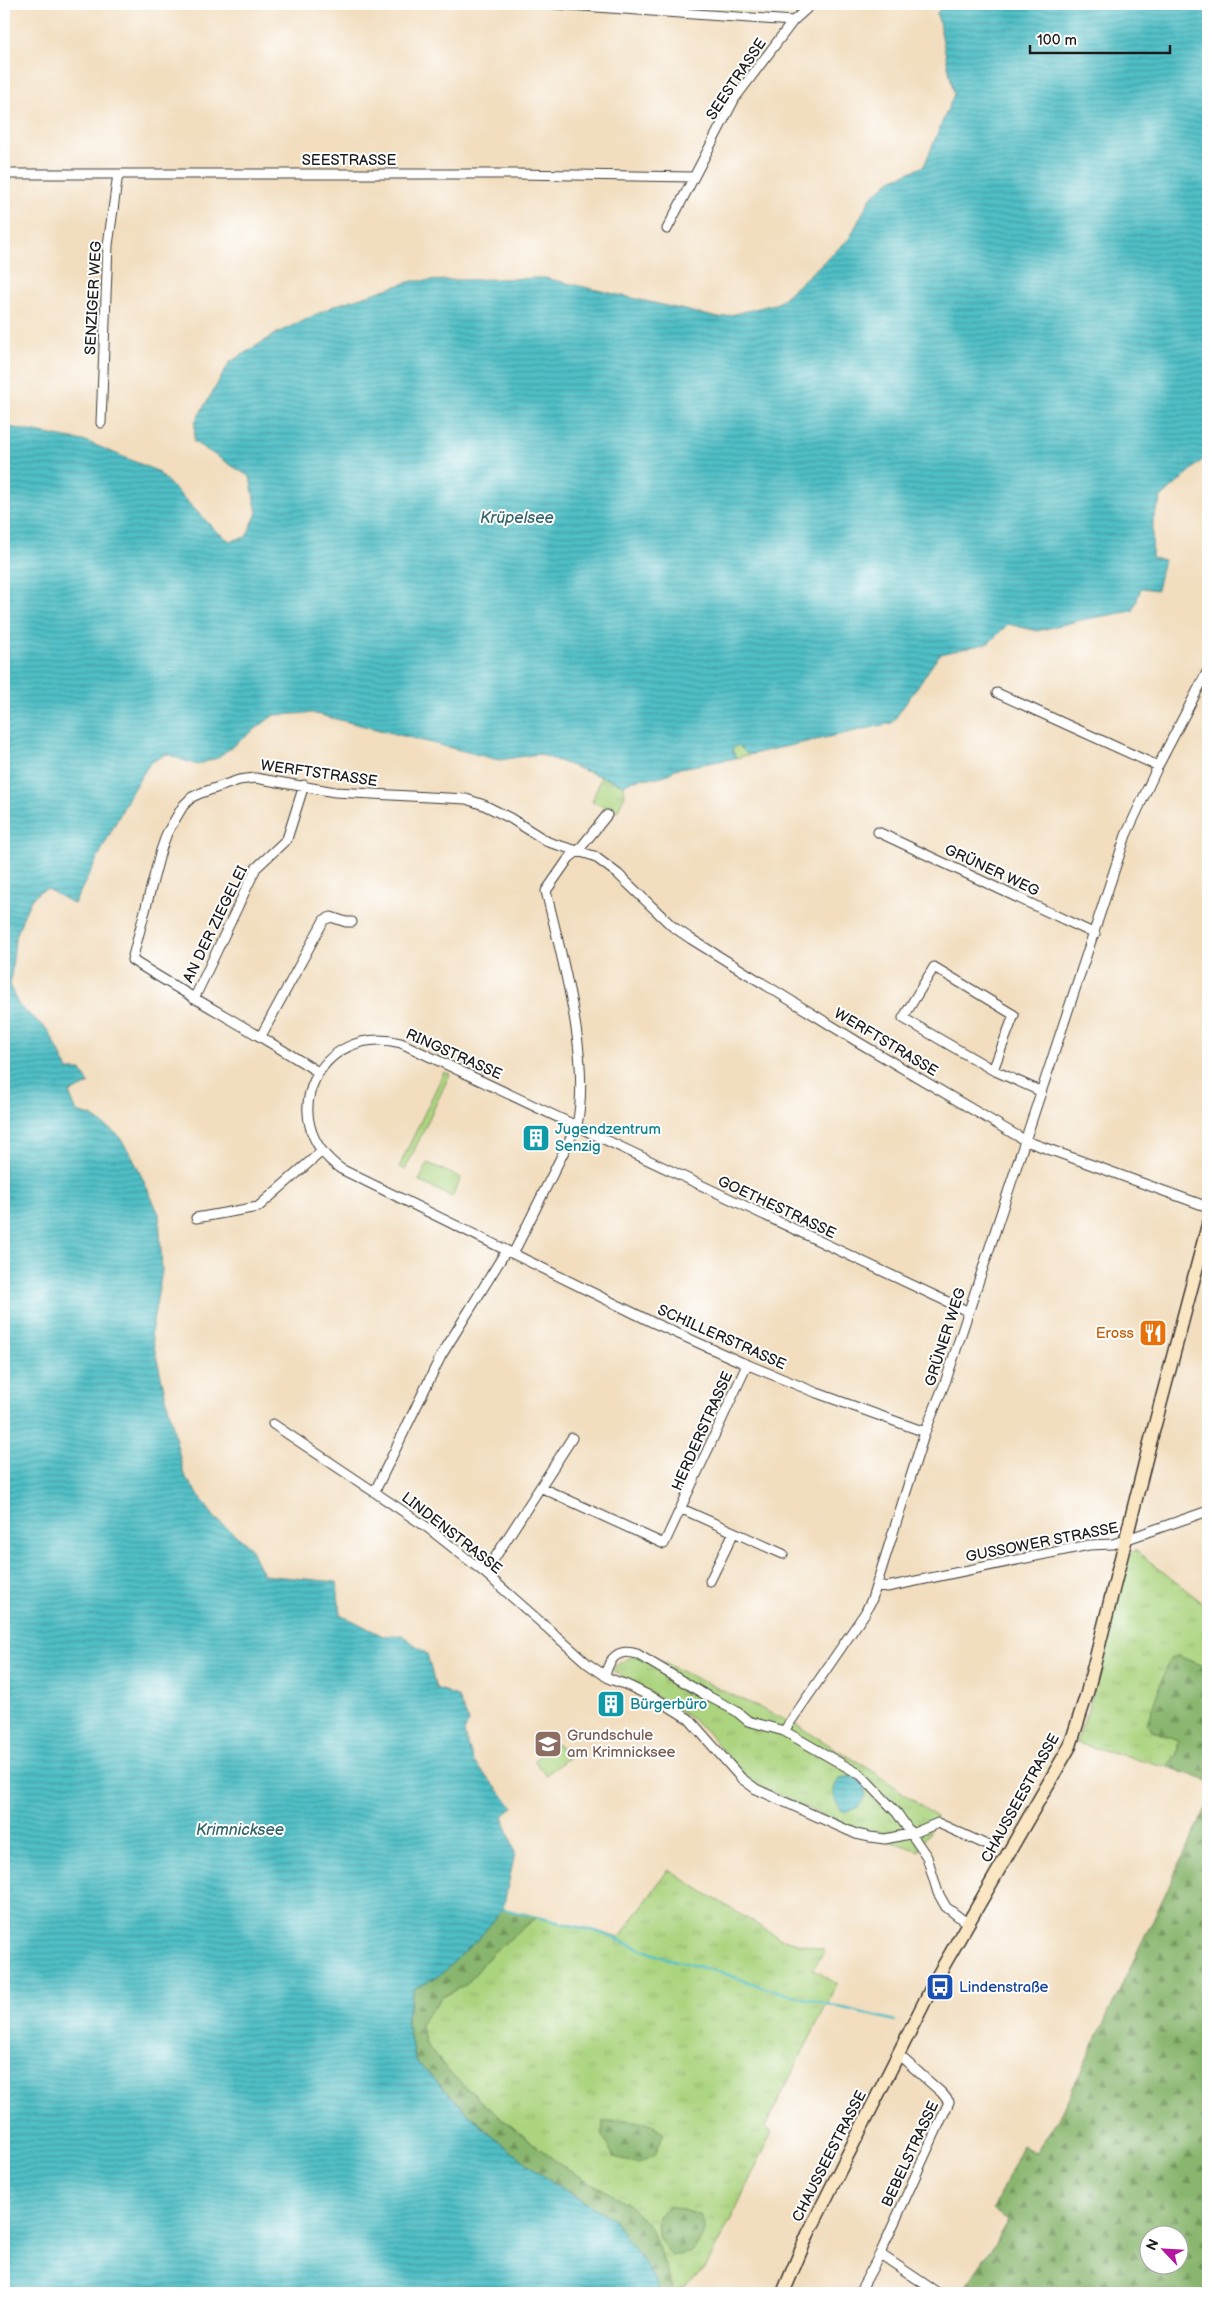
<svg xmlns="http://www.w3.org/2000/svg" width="1212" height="2297" font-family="'Balsamiq Sans',sans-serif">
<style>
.grass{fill:url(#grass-tufts);stroke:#64784e}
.forest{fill:url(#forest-firs);stroke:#526945;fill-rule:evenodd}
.pitch{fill:#acd47f;stroke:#64784e}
.water{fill:url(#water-rules);stroke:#366e71}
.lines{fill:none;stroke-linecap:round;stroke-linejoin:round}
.stream{stroke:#50bfc6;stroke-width:2.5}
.minor-casing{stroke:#3c3934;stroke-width:11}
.secondary-casing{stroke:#3c3934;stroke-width:15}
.minor{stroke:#fff;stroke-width:9}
.secondary{stroke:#fbe6c4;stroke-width:12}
.labels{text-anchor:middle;stroke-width:4;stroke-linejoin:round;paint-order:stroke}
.street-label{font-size:15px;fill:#1c1c1c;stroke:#fff}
.culture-label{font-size:15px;fill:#0d838f;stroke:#fff;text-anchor:start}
.food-label{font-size:15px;fill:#c56008;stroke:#fff;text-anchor:end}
.education-label{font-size:15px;fill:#785e54;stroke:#fff;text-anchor:start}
.transit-label{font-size:15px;fill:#164399;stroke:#fff;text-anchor:start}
.water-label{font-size:16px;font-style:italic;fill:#336568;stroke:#fff}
</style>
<defs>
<pattern id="grass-tufts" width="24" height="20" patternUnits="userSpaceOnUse" patternTransform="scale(1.25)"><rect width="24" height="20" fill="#acd47f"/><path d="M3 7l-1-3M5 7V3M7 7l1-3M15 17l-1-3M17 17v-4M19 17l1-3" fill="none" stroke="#93b56d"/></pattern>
<pattern id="forest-firs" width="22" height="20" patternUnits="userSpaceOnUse" patternTransform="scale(1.25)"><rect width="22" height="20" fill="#89b66e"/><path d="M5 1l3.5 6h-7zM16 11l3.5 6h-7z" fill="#6f935a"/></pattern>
<pattern id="water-rules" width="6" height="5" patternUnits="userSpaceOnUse" patternTransform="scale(1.25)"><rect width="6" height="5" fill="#50bfc6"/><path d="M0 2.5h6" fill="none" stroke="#429aa0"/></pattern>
</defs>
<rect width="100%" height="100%" fill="#fff"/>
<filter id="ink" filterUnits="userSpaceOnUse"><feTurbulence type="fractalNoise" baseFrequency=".02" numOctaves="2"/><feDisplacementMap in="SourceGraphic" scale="10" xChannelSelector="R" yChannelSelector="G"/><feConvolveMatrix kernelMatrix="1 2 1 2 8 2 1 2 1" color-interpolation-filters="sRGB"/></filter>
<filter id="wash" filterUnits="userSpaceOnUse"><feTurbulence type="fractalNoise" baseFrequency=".0096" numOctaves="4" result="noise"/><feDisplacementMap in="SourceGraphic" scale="20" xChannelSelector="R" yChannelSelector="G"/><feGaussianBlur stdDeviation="1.12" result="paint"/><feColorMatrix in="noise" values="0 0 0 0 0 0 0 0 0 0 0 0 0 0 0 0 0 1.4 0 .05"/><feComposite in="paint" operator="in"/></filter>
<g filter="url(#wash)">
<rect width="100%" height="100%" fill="#f2debf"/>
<path class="grass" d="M738,745l10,10 -12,3 -4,-9z
M601,777l23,8 1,10 -8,17 -25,-10z
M1135,1550l73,57v61l-30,-12 -27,74 28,11 -2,13 -9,13 -92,-24 14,-39 36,-147z
M645,1654l151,71 80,48 60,44 -17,34 -66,-22 -106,-48 -38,-47 -17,-15 -81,-50 21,-13z
M668,1870l111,68 46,12 -12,19 24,15 -72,143 7,5 -39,83 -29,55 -20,17 -10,5 -23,-64 -24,-25 -64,-36 -67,-53 -46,-41 -24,-29 -6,-21 22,-26 24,-12 26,-32 45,-36 57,13 25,8z"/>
<path class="forest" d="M1178,1656l30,12v113l-40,-14 9,-13 2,-13 -28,-11 -4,-7 22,-63z
M1208,1804v489h-247l33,-48 14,-25 -15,-11 29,-64 14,8 25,-40zM1150,2234h30v30h-30z
M503,1909l34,8 -45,36 -26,32 -24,12 -22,26 6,21 24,29 46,41 67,53 64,36 24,25 23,64 -14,1 -7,-18 -40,-56 -60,-36 -60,-46 -78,-77 -9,-41 8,-30c37,-21 62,-48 89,-80z
M623,2120c15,1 30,3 41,13l-9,21 -16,9 -25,-6 -12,-21 1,-14z
M670,2206l30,9c9,16 1,25 -9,38l-19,3c-11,-13 -17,-23 -14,-41z"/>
<path class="pitch" d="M444,1072l6,2 -45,96 -6,-3z
M428,1163l33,15 -9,19 -33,-16z
M557,1743l11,15 -22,17 -12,-15z"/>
<path class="water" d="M943,4h265v451l-47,43 -8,22 -1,37 12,3 -7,30 -16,-2 -8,23 -47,8 -49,12 -29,-7 -19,19 -49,11 -48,69 -144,32 -10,-10 -6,4 4,9 -61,11c-14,14 -35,4 -51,16l-85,-31 -40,6 -187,-47 -38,2 -57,43 -20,7 -31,-11 -16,9 -18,28 -58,113 -27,-15 -7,2 -9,9 -8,17 -8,23 -5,47 9,19 29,24 20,40h13l8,14 -20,9 8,19 14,4 27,19 15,23 26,56 3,57 -11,62 33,142 31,43 34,28 14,29 74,7 3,32 43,22 19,-1 25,19 9,34 21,8 12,26 -5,10 9,29 40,46 -10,9 12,37 -12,56 -24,29 -39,37 -26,14 -8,30 9,41 73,73 65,50 60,36 40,56 7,18h-656v-1867l84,16 69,29 59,60 14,10 16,-4 11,-24 -7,-36 -56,-35 1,-20 35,-60 49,-30 57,-27 76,-24 133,-3 174,40 59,-15 71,-64 22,-42 20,-17 33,-14 30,-72 -17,-81z
M851,1776l13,8 2,12 -8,11 -11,5 -7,-2c-7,-13 -9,-20 -1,-32z"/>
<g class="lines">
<path class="stream" d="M503,1909l92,22 70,27 55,14 48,17 127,32"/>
</g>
</g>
<g filter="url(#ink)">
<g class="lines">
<defs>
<path id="minor" d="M554,4l239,17
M4,174h512l177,3
M667,229l68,-131 58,-77 19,-17
M101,423l7,-178 10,-71
M997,693l161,73
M878,832l217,102
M194,999l62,-131 31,-29 17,-54
M261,1036l63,-116 7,-3 15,5h6
M993,1070l-90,-52 31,-51 80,48 -21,55 47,21
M318,1072c-61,-39 -125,-73 -186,-112l29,-110 6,-17 16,-27 9,-9 9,-4 38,-13 16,-2 80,14 131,7 18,6 26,13 38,24 46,14 24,18 54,52 19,13 167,103 168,99 182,66
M196,1218l62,-11 64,-56
M513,1254l64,-129c14,-67 -15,-166 -31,-234l23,-33 9,-7 29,-36
M273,1424l155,104 57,45 103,91 22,15 17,6 33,16 29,18 52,59 15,11 100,45 14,3 15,2 29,-6 24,-10 51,23
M925,1432l-108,-39 -76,-31 -87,-39 -313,-154c-69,-49 -21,-147 60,-126l566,268
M542,1488l122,56 83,-179
M375,1491l66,-135 65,-105
M682,1509l101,45
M485,1573l87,-135
M710,1581l24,-49
M877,1585l10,2 202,-42 24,-1 95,-33
M605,1676c4,-18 13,-28 32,-22l67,40 32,17 12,10 36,10 77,44 36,38 30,44 11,36 8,14 21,16
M784,1731l81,-118 7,-14 53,-167 21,-52 180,-545 32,-69 50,-96
M880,2254l58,39
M859,2293l21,-39 69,-152 -7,-9 -43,-38"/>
<path id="secondary" d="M783,2293l25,-59 129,-257 133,-231 17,-53 63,-250 58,-218"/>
</defs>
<use href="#minor" class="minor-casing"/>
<use href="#secondary" class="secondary-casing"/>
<use href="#minor" class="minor"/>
<use href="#secondary" class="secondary"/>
</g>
</g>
<defs>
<symbol id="building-square" viewBox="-11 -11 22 22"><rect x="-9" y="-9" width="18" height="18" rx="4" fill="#0f9aa8" stroke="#fff"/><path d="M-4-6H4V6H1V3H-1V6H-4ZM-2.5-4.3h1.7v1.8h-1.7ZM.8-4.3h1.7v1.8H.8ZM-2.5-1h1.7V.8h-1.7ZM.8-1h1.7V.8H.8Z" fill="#fff"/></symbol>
<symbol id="restaurant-square" viewBox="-11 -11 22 22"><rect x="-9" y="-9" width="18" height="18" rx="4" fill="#e8710a" stroke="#fff"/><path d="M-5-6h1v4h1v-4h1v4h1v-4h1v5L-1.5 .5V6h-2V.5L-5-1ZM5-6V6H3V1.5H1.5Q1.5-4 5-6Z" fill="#fff"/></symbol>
<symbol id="school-square" viewBox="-11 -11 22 22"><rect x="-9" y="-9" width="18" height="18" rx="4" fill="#8d6e63" stroke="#fff"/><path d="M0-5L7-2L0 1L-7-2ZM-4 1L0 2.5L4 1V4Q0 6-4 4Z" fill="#fff"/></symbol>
<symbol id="bus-square" viewBox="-11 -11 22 22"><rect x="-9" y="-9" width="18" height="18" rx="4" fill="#1a4fb4" stroke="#fff"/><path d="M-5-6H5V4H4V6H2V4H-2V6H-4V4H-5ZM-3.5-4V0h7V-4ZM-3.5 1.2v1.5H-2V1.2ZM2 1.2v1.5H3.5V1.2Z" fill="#fff"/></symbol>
</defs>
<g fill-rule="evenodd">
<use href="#building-square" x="520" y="1122" width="32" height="32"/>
<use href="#restaurant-square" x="1137" y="1317" width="32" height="32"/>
<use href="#building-square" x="595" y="1688" width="32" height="32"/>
<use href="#school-square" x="532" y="1728" width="32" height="32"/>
<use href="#bus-square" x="924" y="1971" width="32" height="32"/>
</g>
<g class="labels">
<g class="street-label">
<text transform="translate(736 79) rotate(-56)" y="5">SEESTRASSE</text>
<text x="349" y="165">SEESTRASSE</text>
<text transform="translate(93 298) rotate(-87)" y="5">SENZIGER WEG</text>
<text transform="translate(319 773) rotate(8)" y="5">WERFTSTRASSE</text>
<text transform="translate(992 870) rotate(25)" y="5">GRÜNER WEG</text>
<text transform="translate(215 924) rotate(-64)" y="5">AN DER ZIEGELEI</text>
<text transform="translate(886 1042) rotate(31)" y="5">WERFTSTRASSE</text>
<text transform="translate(454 1054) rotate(24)" y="5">RINGSTRASSE</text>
<text transform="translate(777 1207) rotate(25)" y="5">GOETHESTRASSE</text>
<text transform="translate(722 1337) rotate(24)" y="5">SCHILLERSTRASSE</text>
<text transform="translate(945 1337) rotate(-72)" y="5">GRÜNER WEG</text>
<text transform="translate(702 1431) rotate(-66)" y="5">HERDERSTRASSE</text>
<text transform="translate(452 1533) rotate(38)" y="5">LINDENSTRASSE</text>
<text transform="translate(1042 1542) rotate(-11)" y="5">GUSSOWER STRASSE</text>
<text transform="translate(1020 1798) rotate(-61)" y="5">CHAUSSEESTRASSE</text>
<text transform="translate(910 2154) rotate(-65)" y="5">BEBELSTRASSE</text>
<text transform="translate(829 2156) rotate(-63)" y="5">CHAUSSEESTRASSE</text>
</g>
<g class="culture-label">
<text x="555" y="1134">Jugendzentrum<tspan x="555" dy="17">Senzig</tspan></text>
<text x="630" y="1709">Bürgerbüro</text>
</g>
<g class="food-label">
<text x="1134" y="1338">Eross</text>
</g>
<g class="education-label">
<text x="567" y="1740">Grundschule<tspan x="567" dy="17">am Krimnicksee</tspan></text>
</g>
<g class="transit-label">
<text x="959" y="1992">Lindenstraße</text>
</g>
<g class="water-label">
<text x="517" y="523">Krüpelsee</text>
<text x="240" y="1835">Krimnicksee</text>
</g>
</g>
<rect width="1212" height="2297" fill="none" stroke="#fff" stroke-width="20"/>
<g transform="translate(1164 2250) rotate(295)"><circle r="24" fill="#ffffff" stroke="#a4a4a4"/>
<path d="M0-4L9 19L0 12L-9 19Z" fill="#b5179e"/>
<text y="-8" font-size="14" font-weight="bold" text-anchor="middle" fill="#1c1c1c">N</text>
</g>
<path d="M1030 45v8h140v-8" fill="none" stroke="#1c1c1c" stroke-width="2.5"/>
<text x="1037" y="45" font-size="15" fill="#1c1c1c" stroke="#ffffff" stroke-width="4" paint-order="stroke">100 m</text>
</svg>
